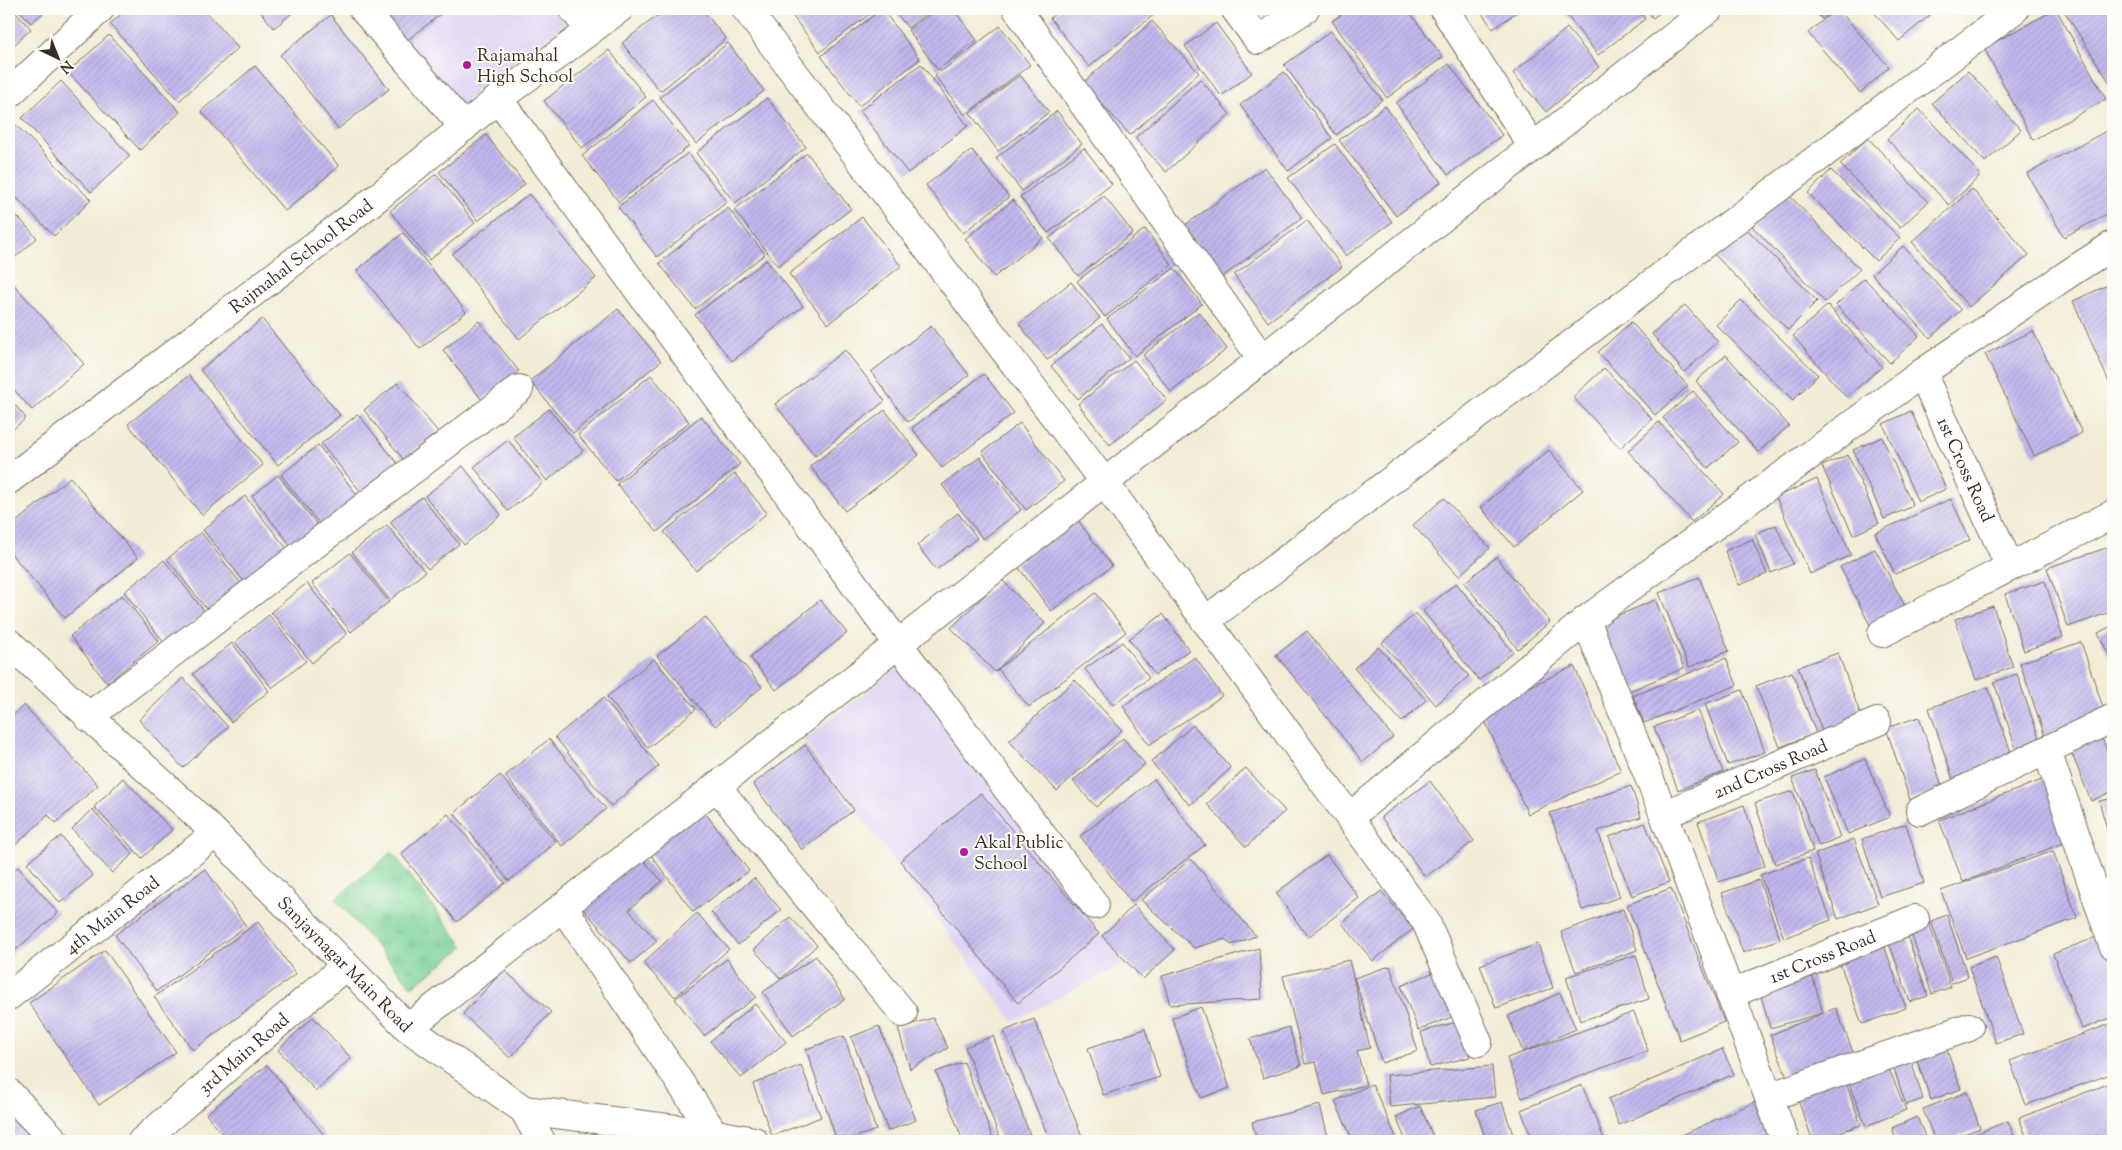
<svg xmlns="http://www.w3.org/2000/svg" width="2122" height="1150" font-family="'Sorts Mill Goudy',serif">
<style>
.built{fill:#dfd4f4}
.grass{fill:url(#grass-tufts);stroke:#5a7e5a}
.building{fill:url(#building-hatch)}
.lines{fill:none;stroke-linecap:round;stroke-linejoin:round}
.minor-casing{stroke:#7b6e5e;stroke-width:30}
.minor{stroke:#fff;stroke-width:28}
.poi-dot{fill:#b5179e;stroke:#fdfcf7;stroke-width:2}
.labels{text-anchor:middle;stroke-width:4;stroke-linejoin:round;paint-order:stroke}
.poi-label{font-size:18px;fill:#3b2a1e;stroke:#fdfcf7;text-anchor:start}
.street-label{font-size:18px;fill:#3b2a1e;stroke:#fdfcf7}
</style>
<defs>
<pattern id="grass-tufts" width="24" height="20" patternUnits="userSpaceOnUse" patternTransform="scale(1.25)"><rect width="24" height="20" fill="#7ad297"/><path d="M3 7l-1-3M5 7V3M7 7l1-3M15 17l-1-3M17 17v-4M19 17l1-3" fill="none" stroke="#6ab482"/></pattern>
<pattern id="building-hatch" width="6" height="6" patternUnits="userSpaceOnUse" patternTransform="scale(1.25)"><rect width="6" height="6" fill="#c1b8ed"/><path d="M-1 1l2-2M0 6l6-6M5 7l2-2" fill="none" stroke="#a79ecb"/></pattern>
</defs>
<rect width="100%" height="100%" fill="#fdfcf7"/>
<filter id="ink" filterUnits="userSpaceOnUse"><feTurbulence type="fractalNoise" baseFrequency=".02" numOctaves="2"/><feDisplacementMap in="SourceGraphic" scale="10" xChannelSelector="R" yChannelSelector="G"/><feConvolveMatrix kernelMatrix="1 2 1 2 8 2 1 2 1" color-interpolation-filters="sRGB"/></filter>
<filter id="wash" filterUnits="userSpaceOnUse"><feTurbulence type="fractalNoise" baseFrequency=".0096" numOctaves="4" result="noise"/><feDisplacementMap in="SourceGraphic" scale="20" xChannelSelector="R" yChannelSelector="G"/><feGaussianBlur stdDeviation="1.12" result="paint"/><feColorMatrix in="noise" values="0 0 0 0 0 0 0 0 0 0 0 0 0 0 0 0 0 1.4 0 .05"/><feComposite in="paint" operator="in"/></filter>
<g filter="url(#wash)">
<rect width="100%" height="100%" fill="#f2ecd6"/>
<path class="built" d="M378,9h176l11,14 -108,85z
M901,665l223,299 -111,57 -209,-281z"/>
<path class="grass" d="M392,852l72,95 -52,40 -77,-88z"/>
<g id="blocks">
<path class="building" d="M9,9h3l19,20 -22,21z
M18,9h30l-17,14z
M127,9h77l34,39 -59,53 -69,-77z
M258,9h39l-23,19z
M377,9h70l-43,34z
M666,9h36l24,30 -66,52 -38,-48z
M787,9h89l-56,43z
M882,9l38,50 -61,47 -38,-50z
M893,9h40l-25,19z
M936,9h17l24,31 -39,30 -30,-40z
M1061,9h100l-72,58 -39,-49z
M1349,9h58l36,48 -56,41 -55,-77z
M1479,9h42l-28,20z
M1562,9h75l8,10 -47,36z
M1645,9h20l-12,9z
M1813,9h22l-13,10z
M1836,9h2l51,58 -29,26 -52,-60z
M1871,9h66l-38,32z
M2056,9l50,90 -73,41 -49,-92z
M2063,9h50v79z
M331,15l58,74 -51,40 -58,-74z
M1152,21l47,52 -69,62 -47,-52z
M1216,23l36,50 -31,23 -36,-50z
M1000,26l30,39 -65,50 -30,-39z
M1567,28l32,39 -53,45 -33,-39z
M1331,31l51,69 -46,35 -52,-70z
M109,35l71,77 -40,38 -72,-78z
M728,43l36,48 -68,53 -36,-47z
M609,50l37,47 -64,51 -38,-47z
M921,64l47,62 -60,47 -48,-62z
M1449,64l53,71 -54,40 -52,-72z
M255,66l84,100 -54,45 -84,-100z
M1968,71l53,59 -36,32 -53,-59z
M1284,72l48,66 -44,33 -48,-66z
M1020,75l29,37 -51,39 -28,-38z
M1200,79l30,35 -64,58 -31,-34z
M61,81l69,75 -39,36 -69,-74z
M767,98l39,49 -71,56 -39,-50z
M653,100l36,46 -70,56 -37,-46z
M1385,106l56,76 -45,34 -57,-76z
M1919,109l62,66 -32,30 -62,-66z
M1057,111l25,33 -60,47 -26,-33z
M15,124l76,76 -37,36 -45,-46v-60z
M2110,129l3,8v74l-49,26 -37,-63z
M486,135l39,49 -47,37 -39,-49z
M1868,138l60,64 -28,26 -60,-64z
M1335,144l57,78 -46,34 -58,-78z
M1084,148l28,36 -64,49 -28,-36z
M972,150l37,47 -46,36 -37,-48z
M688,153l39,49 -70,55 -39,-50z
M807,153l44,56 -73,57 -44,-56z
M1265,167l37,51 -80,59 -38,-51z
M1831,170l69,68 -24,23 -68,-68z
M436,174l39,49 -46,37 -39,-49z
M1972,189l57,66 -60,52 -57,-65z
M1787,193l73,76 -35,33 -73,-76z
M529,194l67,84 -77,61 -67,-85z
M1104,196l29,37 -55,43 -29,-38z
M1013,200l30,38 -49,39 -29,-38z
M9,207l28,31 -28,25z
M728,208l37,46 -70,55 -36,-46z
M862,217l39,49 -73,58 -39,-50z
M1307,220l35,47 -74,55 -34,-47z
M1741,223l76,78 -29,29 -76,-78z
M1145,229l27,36 -67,52 -28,-36z
M403,233l63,79 -46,37 -63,-79z
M1903,246l58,64 -31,28 -58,-64z
M766,260l37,46 -71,55 -37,-46z
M1174,268l28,36 -67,52 -28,-37z
M1864,278l55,58 -29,27 -54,-58z
M9,279l75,85 -52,46 -23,-26z
M1071,282l29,36 -53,42 -28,-36z
M2110,284l3,7v100l-40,-90z
M1741,300l77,75 -25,25 -77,-75z
M1685,305l33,37 -34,30 -32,-38z
M1828,305l54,62 -36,30 -53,-61z
M618,309l43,52 -88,72 -43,-52z
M1199,312l28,37 -56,43 -28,-37z
M262,319l78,96 -62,50 -78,-95z
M479,321l40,50 -37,29 -39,-50z
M1631,322l57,64 -33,29 -57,-63z
M1102,324l27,34 -51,41 -27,-33z
M931,326l38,49 -61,47 -37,-50z
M2033,331l49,102 -48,23 -49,-102z
M845,350l40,51 -70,55 -40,-52z
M1726,355l63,71 -31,26 -62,-71z
M1134,360l33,40 -57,45 -32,-41z
M1604,368l48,51 -32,29 -47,-51z
M984,374l30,39 -72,55 -30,-40z
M189,375l74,90 -61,50 -74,-91z
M651,375l38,47 -73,59 -38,-46z
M398,383l40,49 -35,27 -39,-49z
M1693,391l45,51 -30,26 -45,-50z
M9,398l17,20 -17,15z
M549,409l34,42 -36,30 -34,-44z
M885,410l34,45 -74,56 -35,-45z
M1911,411l35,78 -28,13 -35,-78z
M358,414l40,50 -36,29 -41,-49z
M701,416l39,48 -83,68 -40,-48z
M1659,422l65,72 -32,28 -64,-71z
M1020,423l44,58 -38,29 -44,-58z
M1882,437l31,69 -29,13 -31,-69z
M508,440l35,43 -35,28 -34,-44z
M318,445l40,51 -37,30 -40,-51z
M1549,450l34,40 -69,57 -33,-40z
M1848,455l31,68 -26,12 -31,-69z
M980,457l41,53 -38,29 -41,-54z
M463,466l38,49 -37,30 -39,-49z
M735,474l32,39 -71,58 -32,-39z
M278,475l41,52 -27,20 -40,-51z
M70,477l68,81 -73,60 -56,-67v-23z
M1817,479l34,76 -41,19 -34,-77z
M245,496l43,54 -42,34 -43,-54z
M422,497l37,47 -31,25 -38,-47z
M1444,498l46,50 -31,28 -46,-51z
M1951,499l19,41 -75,34 -20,-41z
M958,513l19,25 -41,32 -19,-25z
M1077,519l35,47 -61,45 -35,-47z
M387,525l38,47 -35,28 -38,-48z
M1776,525l17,39 -22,9 -16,-39z
M201,532l40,52 -33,27 -41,-52z
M1752,539l15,35 -28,11 -14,-34z
M2109,547l4,13v51l-45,16 -21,-59z
M1875,549l31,59 -35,19 -31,-60z
M350,553l39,49 -38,30 -39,-49z
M1496,557l54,65 -32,27 -54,-66z
M164,560l41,52 -40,32 -41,-52z
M1699,577l30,74 -40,16 -30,-74z
M1001,579l44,44 -50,49 -44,-44z
M2045,581l18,56 -39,14 -19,-57z
M307,583l40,51 -35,29 -41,-51z
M1456,583l57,69 -34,28 -56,-69z
M1096,593l30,39 -97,75 -31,-38z
M122,595l37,46 -52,42 -37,-47z
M820,600l27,33 -71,57 -26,-33z
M1655,600l29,68 -55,23 -29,-68z
M1993,606l20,61 -37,13 -21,-61z
M1416,613l53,63 -33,29 -54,-62z
M1163,614l26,36 -34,25 -26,-36z
M269,615l37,46 -34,27 -37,-46z
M705,617l57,70 -47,39 -58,-70z
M2113,625v39l-15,-31z
M1307,631l86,106 -30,25 -87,-107z
M1122,642l27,36 -36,27 -28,-36z
M2081,642l25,74 -61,21 -25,-74z
M232,643l37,48 -38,31 -38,-48z
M1378,647l48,53 -24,22 -48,-54z
M1838,653l23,63 -39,15 -24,-64z
M1195,657l27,39 -73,49 -26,-39z
M1726,658l11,27 -93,38 -11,-27z
M654,659l42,50 -48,39 -41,-51z
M1574,666l47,105 -93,43 -48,-104z
M1792,672l24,61 -36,14 -24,-61z
M2017,674l25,73 -24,8 -24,-73z
M183,678l45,49 -45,41 -44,-48z
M1075,680l47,50 -65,61 -48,-50z
M1988,687l26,74 -60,21 -25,-74z
M1742,690l23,62 -37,13 -23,-61z
M603,698l56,68 -48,40 -56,-69z
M24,705l74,80 -42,38 -8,-8 -39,36v-132z
M1698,710l25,62 -45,18 -24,-63z
M1919,717l24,72 -33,11 -24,-72z
M1193,725l38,43 -41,37 -39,-43z
M2101,736l12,29v26l-22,10 -21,-52z
M1123,738l22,26 -49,43 -23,-26z
M549,739l57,70 -44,37 -57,-70z
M805,745l49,65 -52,40 -49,-66z
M1865,759l25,58 -42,17 -24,-57z
M1246,768l39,43 -39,36 -39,-43z
M1815,770l25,67 -21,9 -27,-68z
M500,775l56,67 -47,39 -55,-68z
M123,778l49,52 -30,28 -48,-51z
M2047,778l24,62 -108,42 -24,-62z
M1154,779l51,66 -74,57 -51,-66z
M1430,781l44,60 -49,36 -44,-60z
M1631,786l10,31 -43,14 22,66 -38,13 -32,-97z
M1793,791l20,60 -38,13 -20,-61z
M981,793l118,141 -81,69 -118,-142z
M2113,798v51l-14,-48z
M1744,805l21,61 -46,16 -21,-60z
M700,806l49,65 -56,41 -48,-65z
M92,809l41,45 -21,19 -40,-44z
M448,814l57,69 -48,39 -56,-68z
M1645,823l24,59 -37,14 -23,-59z
M1906,824l18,59 -44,14 -18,-58z
M61,836l32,40 -33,27 -33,-40z
M1854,839l24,65 -40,15 -23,-65z
M2053,851l24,67 -111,40 -25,-67z
M636,852l26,29 -33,29 28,31 -26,22 -53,-60z
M1327,855l32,43 -51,39 -32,-44z
M1808,858l23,62 -47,18 -24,-63z
M1191,859l65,77 -25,9 -6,-6 -31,9 -53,-48z
M18,867l40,46 -49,43v-81z
M205,869l41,57 -89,65 -42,-56z
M754,878l27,32 -43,35 -27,-33z
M1759,880l21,59 -37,14 -21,-60z
M1671,888l53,134 -44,18 -53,-135z
M1381,891l32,38 -40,32 -31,-38z
M1134,905l41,45 -32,29 -41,-43z
M1623,909l14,41 -61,22 -15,-40z
M697,913l32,36 -54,48 -32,-34z
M1947,915l21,62 -16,6 -21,-62z
M790,917l27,28 -36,34 -27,-29z
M258,922l38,52 -103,76 -39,-53z
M1929,923l22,64 -19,7 -22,-64z
M1905,930l23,66 -18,6 -23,-65z
M2104,934l9,24v59l-31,12 -29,-75z
M1883,942l23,66 -44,16 -24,-66z
M1538,944l15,44 -57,20 -16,-43z
M1259,948l3,51 -92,6 -8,-29z
M105,950l71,102 -77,53 -70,-102z
M1636,955l13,44 -69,22 -14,-44z
M816,956l29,43 -52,37 -30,-44z
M1996,957l27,77 -27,9 -27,-76z
M727,959l29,38 -52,39 -29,-37z
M1349,960l21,88 -13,3 9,34 -42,10 -8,-33 -11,2 -22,-88z
M1390,966l28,85 -36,12 -28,-85z
M504,970l47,42 -41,46 -47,-44z
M1439,970l18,45 -39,15 -17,-44z
M1811,971l12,42 -53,15 -12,-43z
M1560,993l16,36 -53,23 -15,-36z
M755,1004l31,38 -45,36 -31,-37z
M1201,1007l29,81 -29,10 -29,-80z
M1836,1008l19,49 -65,27 -20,-49z
M1634,1012l14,39 -126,47 -15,-40z
M313,1017l38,41 -35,33 -38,-41z
M933,1018l15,30 -38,21 -12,-41z
M1034,1019l50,122h-34l-46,-110z
M1460,1021l10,36 -40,10 -9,-35z
M2113,1023v50l-87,32 -16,-44z
M879,1026l37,94 -28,11 -37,-94z
M1289,1027l12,39 -38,12 -13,-39z
M1145,1029l15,48 -57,18 -15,-47z
M844,1036l32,94 -33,11h-6l-31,-92z
M993,1036l37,99 -15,6h-14l-36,-94z
M1943,1039l18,50 -30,11 -18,-51z
M1722,1049l12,25 -115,51 -11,-26z
M1908,1051l15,48 -17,6 -16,-48z
M1885,1059l21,51 -40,16 -21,-51z
M964,1062l30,79h-31l-27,-69z
M267,1065l62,76h-101l-22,-27z
M801,1065l20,52 -49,19 -19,-52z
M1492,1066l3,31 -105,10 -3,-32z
M1843,1075l18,50 -48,16 -18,-49z
M2113,1082v56l-8,3h-77l-9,-23z
M1372,1084l26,57h-45l-18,-40z
M1582,1085l23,56h-72l-12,-31z
M1967,1092l13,36 -35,13h-10l-12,-32z
M1759,1100l19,41h-109z
M1502,1102l13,39h-29l-10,-31z
M1320,1105l9,36h-72l-5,-19z
M1420,1106l15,35h-29l-10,-24z
M9,1114l20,19 -9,8h-11z
M1917,1117l10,24h-30l-5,-13z
M2008,1121l8,20h-52l-1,-2z"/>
</g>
</g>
<g filter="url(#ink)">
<use href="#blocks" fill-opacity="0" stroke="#7b6e5e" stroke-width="1"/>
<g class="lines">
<defs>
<g id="minor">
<path d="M363,9l101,118"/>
<path d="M573,9l17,21"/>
<path d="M746,9l358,473 322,440 52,120"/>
<path d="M1017,9l245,350"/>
<path d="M1235,9l23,31 47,-31"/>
<path d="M1444,9l89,138"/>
<path d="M9,94l91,-85"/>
<path d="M498,99l400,545 197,261"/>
<path id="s1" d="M1922,373l88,194"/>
<path id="s2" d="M9,480l369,-283 120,-98 121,-90"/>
<path d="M1586,620l78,195 121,326"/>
<path d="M1205,621l810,-612"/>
<path d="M1882,633l231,-119"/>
<path id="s3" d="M9,643l191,175 208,210 116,82 192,24 38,7"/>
<path d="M88,717l431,-328"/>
<path d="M2047,751l66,194"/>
<path d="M716,786l187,227"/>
<path d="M1920,811l193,-93"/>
<path id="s4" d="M1664,815l213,-93"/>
<path d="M1351,816l235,-196 336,-247 152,-103 39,-25"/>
<path d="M563,907l156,234"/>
<path id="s5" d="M1730,994l185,-75"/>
<path id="s6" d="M9,996l206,-162"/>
<path d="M408,1028l1301,-1019"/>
<path d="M9,1093l46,48"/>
<path d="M1769,1097l200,-70"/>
<path d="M524,1110l17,31"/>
<path id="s7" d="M142,1141l203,-175"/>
</g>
</defs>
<use href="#minor" class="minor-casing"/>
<use href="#minor" class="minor"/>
</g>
</g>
<g class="poi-dot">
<circle cx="467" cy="65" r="5"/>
<circle cx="964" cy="852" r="5"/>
</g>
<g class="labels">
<g class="poi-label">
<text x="477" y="61">Rajamahal<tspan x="477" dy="21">High School</tspan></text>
<text x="974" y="848">Akal Public<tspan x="974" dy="21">School</tspan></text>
</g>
<g class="street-label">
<text dy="6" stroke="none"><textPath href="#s2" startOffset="368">Rajmahal School Road</textPath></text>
<text dy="6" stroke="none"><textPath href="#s1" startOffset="106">1st Cross Road</textPath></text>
<text dy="6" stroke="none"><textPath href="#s4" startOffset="116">2nd Cross Road</textPath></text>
<text dy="6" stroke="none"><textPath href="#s6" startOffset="131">4th Main Road</textPath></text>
<text dy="6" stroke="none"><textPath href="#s5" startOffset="100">1st Cross Road</textPath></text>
<text dy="6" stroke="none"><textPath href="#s3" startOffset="465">Sanjaynagar Main Road</textPath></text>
<text dy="6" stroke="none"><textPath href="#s7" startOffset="134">3rd Main Road</textPath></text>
</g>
</g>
<rect width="2122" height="1150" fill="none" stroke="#fdfcf7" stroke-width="30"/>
<g transform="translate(58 58) rotate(137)" stroke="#fdfcf7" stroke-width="4" paint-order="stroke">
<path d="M0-4L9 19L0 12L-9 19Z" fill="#3b2a1e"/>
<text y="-8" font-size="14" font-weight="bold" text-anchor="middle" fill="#3b2a1e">N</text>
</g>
</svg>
